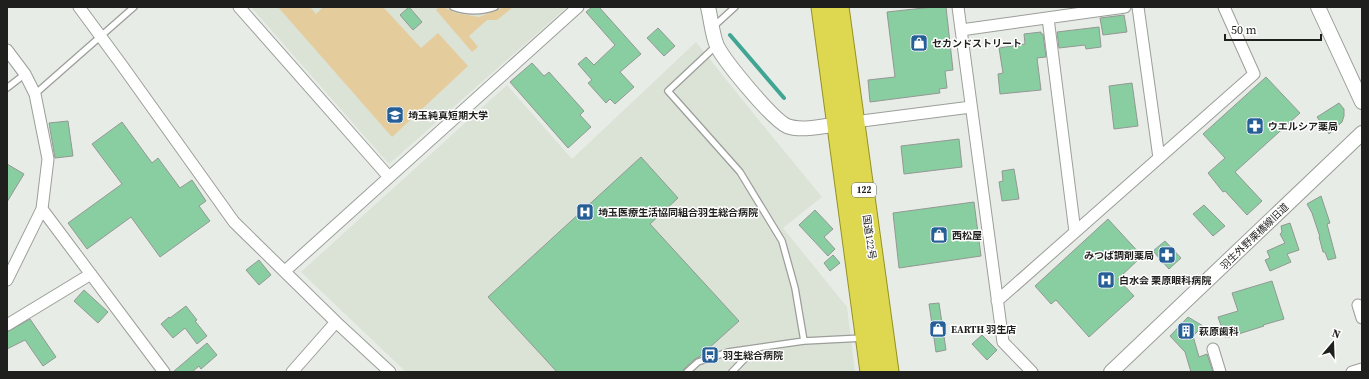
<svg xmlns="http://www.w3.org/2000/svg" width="1369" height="379" font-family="'Source Serif 4','Noto Sans JP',serif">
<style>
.built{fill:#dbe2d6}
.green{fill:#e5cc9c}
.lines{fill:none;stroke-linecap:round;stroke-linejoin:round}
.stream{stroke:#41a593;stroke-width:4}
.building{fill:#88cea1;stroke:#939894}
.service-casing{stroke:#9b9e99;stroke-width:8}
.minor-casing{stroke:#9b9e99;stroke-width:13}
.tertiary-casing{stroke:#9b9e99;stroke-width:16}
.trunk-casing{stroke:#959223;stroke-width:21}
.service{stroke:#fff;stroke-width:5.5}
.minor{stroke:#fff;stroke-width:11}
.tertiary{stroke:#fff;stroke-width:14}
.trunk{stroke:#ded850;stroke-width:19}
.labels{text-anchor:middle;stroke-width:3;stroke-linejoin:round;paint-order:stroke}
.shield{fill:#fff;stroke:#626362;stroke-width:1}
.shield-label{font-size:9px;font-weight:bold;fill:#1f201e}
.poi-label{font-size:10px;font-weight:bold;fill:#1f201e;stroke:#fff;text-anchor:start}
.street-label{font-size:10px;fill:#1f201e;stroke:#fff}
</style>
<rect width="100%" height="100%" fill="#e8ece6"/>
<path class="built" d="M251,7h316l-178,157z
M696,42l57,71 69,84 -39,31 64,79 8,65h-449l-105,-100 206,-187 65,74z"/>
<path class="green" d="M278,7h32l6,7 7,-7h60l38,41 17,-15 30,33 -76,71z
M440,7h3l13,6 23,4 26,-10h8l-16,13h-10l-18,16 9,11 -6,5 -36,-42z"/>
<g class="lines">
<path class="stream" d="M730,35l54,63"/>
</g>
<path class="building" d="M409,7l13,15 -9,8 -13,-15z
M592,7h7l42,47 -21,18 14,15 -19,17 -5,-5 -4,4 -18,-20 4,-3 -14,-16 8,-7 8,8 21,-20 -29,-33z
M933,7h13l7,63 -8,1 2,17 -8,1 1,4 -70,9 -2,-22 27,-3 -8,-65z
M1124,15l3,17 -24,3 -3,-17z
M1099,27l2,20 -15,2 -1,-4 -26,3 -2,-16z
M658,28l17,18 -11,10 -17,-18z
M1041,32v2h2l3,23 -9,1 4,32 -41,4 -2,-20 5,-1 -4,-25 26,-4 -1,-10z
M532,63l12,13 5,-4 35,39 -4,4 11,12 -23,21 -58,-66z
M1266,77l34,36 -65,59 27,29 -15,14 -22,-24 -2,1 -15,-19 17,-15 -22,-24z
M1132,83l6,43 -24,3 -5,-43z
M1339,103l5,6v7l-2,6 -13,12 -12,-17z
M68,121l5,35 -18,2 -6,-35z
M122,122l30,41 6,-5 22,30 12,-8 14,21 -7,5 11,15 -50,36 -29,-40 -44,32 -19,-26 54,-39 -30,-40z
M959,139l3,28 -58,7 -3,-28z
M641,157l37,41 -28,26 89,97 -40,36 -4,2 -11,10 -1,3h-126l-69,-75z
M7,164l17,10 -17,28z
M1014,169l5,30 -17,2 -3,-19 4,-1 -1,-10z
M1321,196l9,27 -3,1 9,34 -8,2 -3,-8h-2l-4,-15h1l-8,-24 -5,-9z
M974,202l7,54 -82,12 -6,-55z
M1204,205l21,21 -12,10 -20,-22z
M815,210l18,19 -9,8 11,12 -7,7 -29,-31z
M1108,219l34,37 -24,23 16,17 -45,41 -33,-37 -5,4 -16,-18z
M1290,223l9,27 -12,4 4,8 -21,9 -5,-11 5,-2 -3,-7 18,-8 -5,-9 2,-2 -1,-6z
M1165,241l16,17 -12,11 -16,-18z
M833,255l7,8 -10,8 -6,-8z
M259,260l12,15 -12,10 -13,-15z
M1272,281l12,38 -21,6 1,1 -35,11h-4l-7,-20 20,-6 -6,-18z
M84,290l24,22 -10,11 -24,-22z
M939,303l7,47 -10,2 -7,-48z
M186,306l11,14 -2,1 12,15 -10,8 -12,-16 -12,10 -12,-14 8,-7 1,1z
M1188,317l15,9 -10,10 6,21 8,-3 6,18h-22l-6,-20 -15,-16z
M30,319l26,38 -13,9 -18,-26 -18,9v-17z
M982,335l15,15 -10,10 -15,-16z
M207,343l10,12 -16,14 -2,-3 -7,6h-19z"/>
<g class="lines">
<defs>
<path id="service" d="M453,7c13,5 29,5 42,0
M713,27l22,-20
M717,45l-49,46 72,81 42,69 13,47 9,53
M7,88l18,-14
M35,94l99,-87
M687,372l11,-10 30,-10 76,-11 59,-3
M732,372l22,-23"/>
<path id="minor" d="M79,7l42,57 113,158 102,100 54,50
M239,7l150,170
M958,7l45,335 29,30
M1138,7l21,151
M1048,18l27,214
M961,30l164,-23
M7,50l18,24 10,20 13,65 -6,50 -35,71
M854,122l117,-15
M42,209l122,163
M285,271l293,-264
M997,301l257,-227 -30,-67
M1358,305l4,13
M7,325l84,-51
M1213,349l7,23
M292,372l44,-50
M1352,372l10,-3"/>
<path id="tertiary" d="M708,7c3,12 4,27 9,39 8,16 55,73 70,80 15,6 43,-1 58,-3
M1318,7l44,95
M1111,372l251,-239"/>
<path id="trunk" d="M821,7l49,365
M839,7l50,365"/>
</defs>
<use href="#service" class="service-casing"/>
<use href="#minor" class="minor-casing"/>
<use href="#tertiary" class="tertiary-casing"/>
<use href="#trunk" class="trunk-casing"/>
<use href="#service" class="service"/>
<use href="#minor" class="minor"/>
<use href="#tertiary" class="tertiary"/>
<use href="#trunk" class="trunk"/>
</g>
<defs>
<symbol id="shop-square" viewBox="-11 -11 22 22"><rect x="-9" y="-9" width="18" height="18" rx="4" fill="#265e96" stroke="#fff"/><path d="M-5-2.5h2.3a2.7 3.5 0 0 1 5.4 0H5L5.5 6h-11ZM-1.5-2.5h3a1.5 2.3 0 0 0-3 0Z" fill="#fff"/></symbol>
<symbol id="university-square" viewBox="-11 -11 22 22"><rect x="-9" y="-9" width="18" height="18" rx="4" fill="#265e96" stroke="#fff"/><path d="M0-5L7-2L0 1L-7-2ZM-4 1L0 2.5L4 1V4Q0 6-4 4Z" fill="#fff"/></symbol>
<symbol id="pharmacy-square" viewBox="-11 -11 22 22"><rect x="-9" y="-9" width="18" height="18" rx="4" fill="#265e96" stroke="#fff"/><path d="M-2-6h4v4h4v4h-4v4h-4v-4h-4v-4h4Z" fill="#fff"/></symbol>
<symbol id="hospital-square" viewBox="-11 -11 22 22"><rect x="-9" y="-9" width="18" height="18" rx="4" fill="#265e96" stroke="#fff"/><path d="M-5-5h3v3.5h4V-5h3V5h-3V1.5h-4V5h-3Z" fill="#fff"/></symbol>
<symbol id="building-square" viewBox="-11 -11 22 22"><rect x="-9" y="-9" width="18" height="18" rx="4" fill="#265e96" stroke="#fff"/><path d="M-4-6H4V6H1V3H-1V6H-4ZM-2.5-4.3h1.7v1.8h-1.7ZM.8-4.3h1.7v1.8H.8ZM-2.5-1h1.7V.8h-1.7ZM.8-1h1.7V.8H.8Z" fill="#fff"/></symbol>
<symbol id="bus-square" viewBox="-11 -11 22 22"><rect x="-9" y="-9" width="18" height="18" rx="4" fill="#265e96" stroke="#fff"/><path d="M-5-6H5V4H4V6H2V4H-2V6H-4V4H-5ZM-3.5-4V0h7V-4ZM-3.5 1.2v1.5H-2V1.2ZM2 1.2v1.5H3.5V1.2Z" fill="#fff"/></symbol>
</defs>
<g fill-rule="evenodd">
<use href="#shop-square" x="909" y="33" width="20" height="20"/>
<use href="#university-square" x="385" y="105" width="20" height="20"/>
<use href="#pharmacy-square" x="1245" y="116" width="20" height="20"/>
<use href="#hospital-square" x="575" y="202" width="20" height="20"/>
<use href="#shop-square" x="929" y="225" width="20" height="20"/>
<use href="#pharmacy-square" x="1157" y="245" width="20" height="20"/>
<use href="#hospital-square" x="1096" y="270" width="20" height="20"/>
<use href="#shop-square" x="928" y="319" width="20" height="20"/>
<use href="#building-square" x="1176" y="321" width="20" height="20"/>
<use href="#bus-square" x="700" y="345" width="20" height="20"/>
</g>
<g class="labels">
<rect class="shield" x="852" y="183" width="24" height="14" rx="3"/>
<g class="shield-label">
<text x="864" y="193">122</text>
</g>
<g class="poi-label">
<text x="932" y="47">セカンドストリート</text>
<text x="408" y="119">埼玉純真短期大学</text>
<text x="1268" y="130">ウエルシア薬局</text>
<text x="598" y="216">埼玉医療生活協同組合羽生総合病院</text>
<text x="952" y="239">西松屋</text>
<text x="1154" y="259" text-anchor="end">みつば調剤薬局</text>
<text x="1119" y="284">白水会 栗原眼科病院</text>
<text x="951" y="333">EARTH 羽生店</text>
<text x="1199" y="335">萩原歯科</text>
<text x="723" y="359">羽生総合病院</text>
</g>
<g class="street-label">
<text transform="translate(1254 236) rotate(-44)" y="4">羽生外野栗橋線旧道</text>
<text transform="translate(870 237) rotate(82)" y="4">国道122号</text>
</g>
</g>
<rect width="1369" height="379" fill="none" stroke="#1f201e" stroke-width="16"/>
<g transform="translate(1333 343) rotate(19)" stroke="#ffffff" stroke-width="3" paint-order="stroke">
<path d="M0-3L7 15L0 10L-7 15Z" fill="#1f201e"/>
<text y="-6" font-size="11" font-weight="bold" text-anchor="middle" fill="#1f201e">N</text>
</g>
<path d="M1225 34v6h96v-6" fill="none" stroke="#1f201e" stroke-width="2"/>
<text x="1231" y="34" font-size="12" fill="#1f201e" stroke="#ffffff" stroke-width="3" paint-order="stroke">50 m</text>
</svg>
